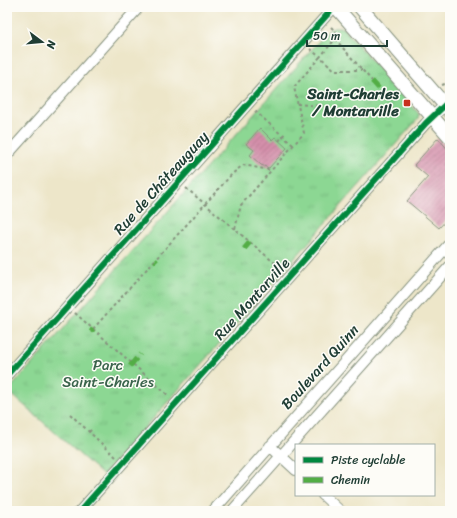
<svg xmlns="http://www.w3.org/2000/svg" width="457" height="518" font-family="Sriracha,sans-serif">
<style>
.park{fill:url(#park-tufts);stroke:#568a64}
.building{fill:url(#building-hatch)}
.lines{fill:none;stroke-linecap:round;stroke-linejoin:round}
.minor-casing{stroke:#86927e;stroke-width:12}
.tertiary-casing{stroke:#86927e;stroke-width:15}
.path{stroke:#86927e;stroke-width:2;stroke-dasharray:3 3;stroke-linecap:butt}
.minor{stroke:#fff;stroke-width:10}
.tertiary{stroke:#fff;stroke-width:13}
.quiet{stroke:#52ad45;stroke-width:5;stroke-dasharray:10 5;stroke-linecap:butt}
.cycleway-casing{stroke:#fdfcf7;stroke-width:8}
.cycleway{stroke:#00873e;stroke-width:6}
.poi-dot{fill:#c8321e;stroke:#fdfcf7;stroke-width:1.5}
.labels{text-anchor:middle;stroke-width:3;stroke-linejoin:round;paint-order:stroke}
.poi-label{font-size:15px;font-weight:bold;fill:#1f3d34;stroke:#fdfcf7;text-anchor:end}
.street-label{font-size:15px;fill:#1f3d34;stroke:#fdfcf7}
.park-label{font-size:15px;fill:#3a644c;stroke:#fdfcf7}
</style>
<defs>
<pattern id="park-tufts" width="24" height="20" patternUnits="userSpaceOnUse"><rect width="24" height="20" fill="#8cd793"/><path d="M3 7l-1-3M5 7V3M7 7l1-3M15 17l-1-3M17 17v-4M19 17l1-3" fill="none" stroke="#78b97f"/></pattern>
<pattern id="building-hatch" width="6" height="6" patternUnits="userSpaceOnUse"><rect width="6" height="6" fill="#d48faa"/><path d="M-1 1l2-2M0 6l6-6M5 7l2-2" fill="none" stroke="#ab768b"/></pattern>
</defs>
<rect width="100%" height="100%" fill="#fdfcf7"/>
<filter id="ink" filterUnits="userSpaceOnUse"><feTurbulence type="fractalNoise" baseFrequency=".025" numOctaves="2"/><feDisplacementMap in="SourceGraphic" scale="8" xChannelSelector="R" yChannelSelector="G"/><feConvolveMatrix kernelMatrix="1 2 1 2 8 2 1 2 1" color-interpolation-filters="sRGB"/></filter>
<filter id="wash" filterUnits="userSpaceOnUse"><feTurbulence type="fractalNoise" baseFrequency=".012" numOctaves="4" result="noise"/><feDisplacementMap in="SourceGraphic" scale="16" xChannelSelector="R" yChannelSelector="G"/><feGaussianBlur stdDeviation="0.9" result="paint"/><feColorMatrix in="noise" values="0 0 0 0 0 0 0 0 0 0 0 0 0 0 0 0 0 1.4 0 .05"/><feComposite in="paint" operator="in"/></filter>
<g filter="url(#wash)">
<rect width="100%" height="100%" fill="#ede6c9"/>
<path class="park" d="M340,27l3,1 76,86 -1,5 -315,356 -95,-84 321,-361 5,-2z"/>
<g id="blocks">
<path class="building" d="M260,128l12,12 3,-3 12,11 -18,20 -8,-3 -11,-10 4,-5 -8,-6z
M438,138l12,14v64l-11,12 -32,-27 21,-24 -14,-12z"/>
</g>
</g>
<g filter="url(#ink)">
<use href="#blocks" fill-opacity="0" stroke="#86927e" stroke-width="1"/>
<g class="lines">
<defs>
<path id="minor" d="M7,155l132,-148
M7,375l327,-368
M270,446l26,24
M323,495l17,16
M80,511l346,-388 19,-18
M213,511l237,-268
M232,511l218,-245"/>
<path id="tertiary" d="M336,7l114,130
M360,7l90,104"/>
</defs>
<use href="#minor" class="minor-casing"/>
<use href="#tertiary" class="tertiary-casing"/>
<path class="path" d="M331,27l8,8
M335,39l37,42
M310,49l10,8 22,-26
M442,85l8,-3
M297,104l26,2
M255,111l38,34
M279,141l6,-8
M186,188l97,82
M235,229l6,-24 63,-72 -10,-46 26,-30 15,13h27
M75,313l94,83
M93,329l139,-155 11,-9 27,5
M70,414l46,43
M89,432l3,-3"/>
<use href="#minor" class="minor"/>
<use href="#tertiary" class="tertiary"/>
<path class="quiet" d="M372,81l10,11
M244,249l6,-7
M155,260l2,2
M91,332l2,-3
M130,366l10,-12"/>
<defs>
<path id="cycleway" d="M7,375l327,-368
M80,511l346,-388 19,-18"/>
</defs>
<use href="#cycleway" class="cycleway-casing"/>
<use href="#cycleway" class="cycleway"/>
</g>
</g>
<rect class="poi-dot" x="403" y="99" width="8" height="8" rx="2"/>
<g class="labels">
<g class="poi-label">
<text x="399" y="99">Saint-Charles<tspan x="399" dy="17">/ Montarville</tspan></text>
</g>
<g class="street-label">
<text transform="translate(161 183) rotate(-48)" y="5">Rue de Châteauguay</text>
<text transform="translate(252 299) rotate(-48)" y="5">Rue Montarville</text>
<text transform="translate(320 367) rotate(-48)" y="5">Boulevard Quinn</text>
</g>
<g class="park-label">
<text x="108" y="370">Parc<tspan x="108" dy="17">Saint-Charles</tspan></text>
</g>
</g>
<rect width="457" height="518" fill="none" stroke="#fdfcf7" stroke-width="24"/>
<rect x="295" y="444" width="140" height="52" fill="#fdfcf7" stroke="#a4b0a9"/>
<rect x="303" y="457" width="20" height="6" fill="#00873e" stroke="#a4b0a9"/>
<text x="331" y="464" font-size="12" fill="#1f3d34">Piste cyclable</text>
<rect x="303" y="477" width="20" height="6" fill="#52ad45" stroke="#a4b0a9"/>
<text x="331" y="484" font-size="12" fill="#1f3d34">Chemin</text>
<g transform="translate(42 42) rotate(106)" stroke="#fdfcf7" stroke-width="3" paint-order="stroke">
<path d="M0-3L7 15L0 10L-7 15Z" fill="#1f3d34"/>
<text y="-6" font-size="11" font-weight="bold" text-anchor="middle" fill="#1f3d34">N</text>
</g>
<path d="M307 40v6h80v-6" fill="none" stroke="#1f3d34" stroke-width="2"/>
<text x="313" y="40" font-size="12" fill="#1f3d34" stroke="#fdfcf7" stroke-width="3" paint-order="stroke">50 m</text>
</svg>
